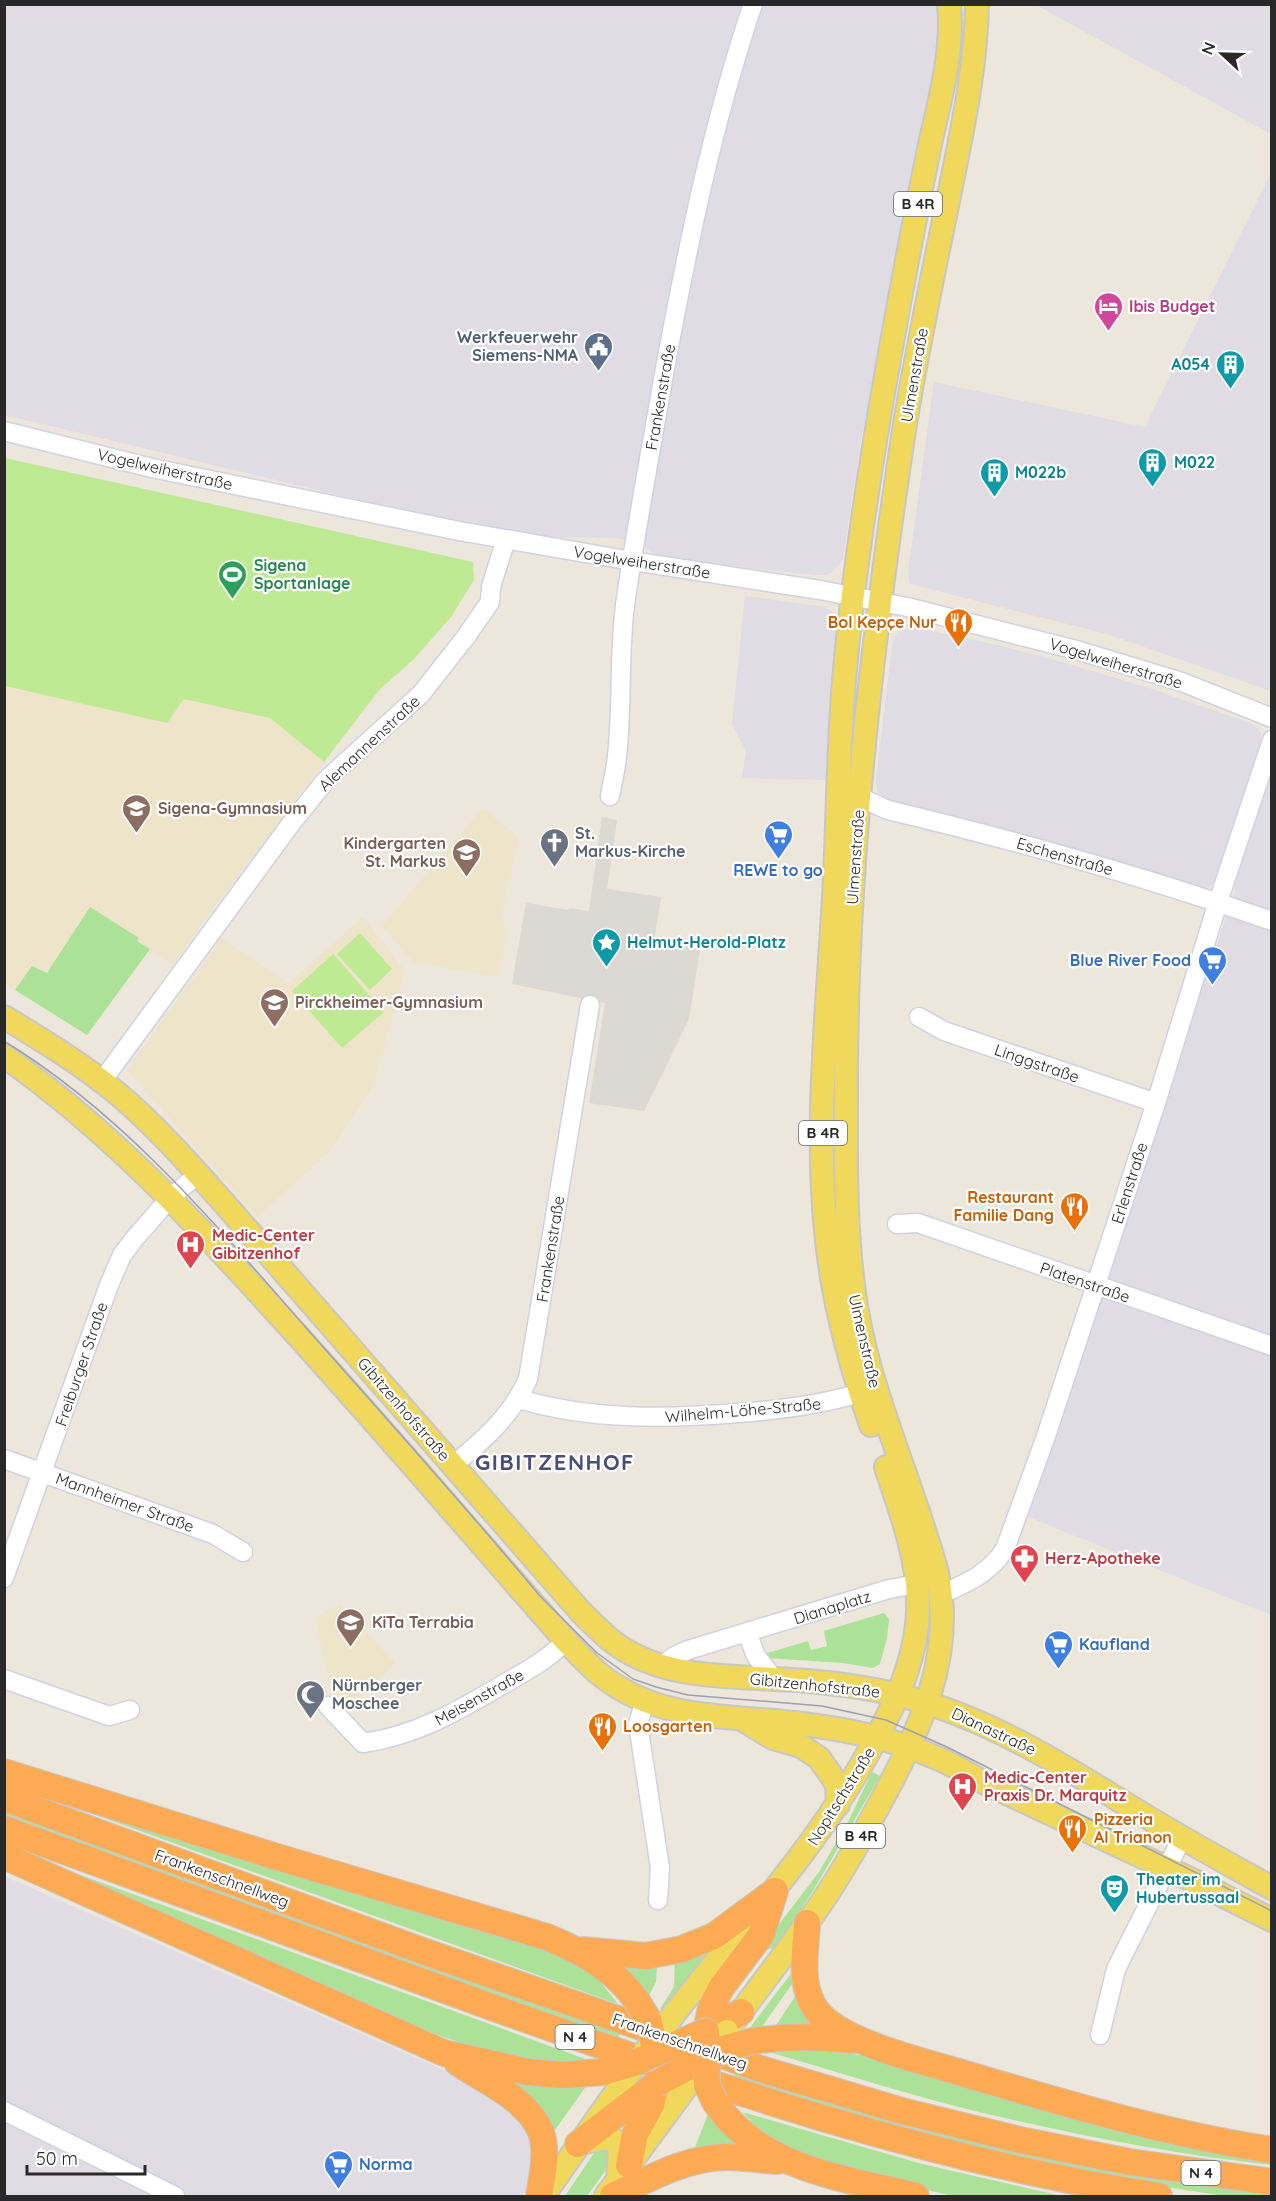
<svg xmlns="http://www.w3.org/2000/svg" width="1276" height="2201" font-family="Quicksand,sans-serif">
<style>
.industrial{fill:#dfdce4}
.education{fill:#ede4ca}
.green{fill:#abe297}
.pitch{fill:#bfea93}
.plaza{fill:#dcd8d2}
.lines{fill:none;stroke-linecap:round;stroke-linejoin:round}
.minor-casing{stroke:#d0d2e2;stroke-width:21}
.major-casing{stroke:#c7c7c7;stroke-width:26}
.highway-casing{stroke:#c7c7c7;stroke-width:28}
.minor{stroke:#fff;stroke-width:18}
.major{stroke:#f0d85c;stroke-width:22}
.highway{stroke:#fdaa54;stroke-width:26}
.tram{stroke:#9ea0b4;stroke-width:1.5}
.major-bridge-casing{stroke:#c7c7c7;stroke-width:26;stroke-linecap:butt}
.highway-bridge-casing{stroke:#c7c7c7;stroke-width:28;stroke-linecap:butt}
.major-bridge{stroke:#f0d85c;stroke-width:22}
.highway-bridge{stroke:#fdaa54;stroke-width:26}
.labels{text-anchor:middle;stroke-width:4.5;stroke-linejoin:round;paint-order:stroke}
.shield{fill:#fff;stroke:#696969;stroke-width:1.5}
.shield-label{font-size:15px;font-weight:bold;fill:#292929}
.hotel-label{font-size:16px;font-weight:bold;fill:#b23c85;stroke:#fff;text-anchor:start}
.service-label{font-size:16px;font-weight:bold;fill:#4e5e75;stroke:#fff;text-anchor:end}
.culture-label{font-size:16px;font-weight:bold;fill:#0d838f;stroke:#fff;text-anchor:start}
.street-label{font-size:16px;fill:#292929;stroke:#fff}
.leisure-label{font-size:16px;font-weight:bold;fill:#27864d;stroke:#fff;text-anchor:start}
.food-label{font-size:16px;font-weight:bold;fill:#c56008;stroke:#fff;text-anchor:end}
.education-label{font-size:16px;font-weight:bold;fill:#785e54;stroke:#fff;text-anchor:start}
.worship-label{font-size:16px;font-weight:bold;fill:#5b616d;stroke:#fff;text-anchor:start}
.shop-label{font-size:16px;font-weight:bold;fill:#366cbe;stroke:#fff;text-anchor:start}
.health-label{font-size:16px;font-weight:bold;fill:#be3a42;stroke:#fff;text-anchor:start}
.district-label{font-size:22px;font-weight:bold;letter-spacing:1.5px;fill:#4a4f7a;stroke:#fff}
</style>
<rect width="100%" height="100%" fill="#ece6db"/>
<path class="industrial" d="M4,5h937l2,26 -71,364 -10,39 -19,124 -4,8 -11,9h-13l-156,-17 -12,-9 -3,-5 -28,-6 -107,-2 -504,-121z
M1035,5h236v129l-233,-128z
M1271,173v518l-164,-57 -197,-50 -2,-12 26,-190 211,45z
M745,596l80,11 9,6 7,10 -10,157 -89,-2 4,-27 -14,-27z
M913,627l89,19 56,15 91,27 101,35 6,4 5,7v11l-47,137 -9,8 -227,-68 -52,-10 -36,-9 -9,-6 -4,-6 -1,-11 16,-134 2,-8 6,-6z
M1271,774v841l-245,-99 209,-626 -1,-9z
M4,1876l451,199 51,29 27,35 -1,37 -5,13 -5,7h-517z"/>
<path class="education" d="M5,686l162,37 17,-24 86,19 54,44 -122,161 -29,42 -36,-25 2,-2 -92,36 -15,-8 -17,24 -10,-6z
M483,808l36,30 -18,79 5,14 -7,46 -85,-15 -32,-36z
M363,917l42,54 -32,116 -45,66 -71,64 -130,-147 96,-132 65,46z
M340,1604l55,59 -51,49 -12,-17 -17,-78z"/>
<path class="green" d="M90,907l49,31 -2,3 13,8 -63,86 -72,-45 17,-24 15,7z
M884,1613l5,6 -2,19 -7,26 -7,4 -30,-5 -76,-5 -3,-4 44,-13 3,9 16,-4 -3,-15z
M872,1772l8,4 -64,110 -40,62 -9,1 -3,-5 55,-72 28,-48z
M83,1808l471,142 52,30 -4,4 16,20 -536,-194z
M4,1809l617,223 -4,10 -612,-222z
M64,1869l524,191c-83,18 -236,-62 -313,-96 -70,-32 -141,-64 -211,-95z
M712,1948l3,4 -49,59 -6,-2 14,-22 1,-27z
M616,1963l41,1 -1,18 -9,17z
M793,1971l2,9 -37,52 -9,-3z
M798,1992l18,33 -43,5z
M810,2050l61,6 400,103v6c-98,-11 -195,-30 -292,-53 -69,-17 -138,-39 -207,-59z
M736,2071l535,121v4h-46l-151,-23 -130,-31 -212,-61z
M511,2081l64,6 12,-2 -37,52z
M709,2112l44,42 -62,3z
M742,2112l180,52 140,32h-109l-89,-21 -72,-23 -31,-21z
M609,2146l-1,21 -21,29h-22l29,-43 6,-6z"/>
<path class="pitch" d="M5,458l468,104 1,18 -23,37 -37,42 -34,30 -56,73 -54,-44 -86,-19 -17,24 -162,-37z
M360,933l32,36 -22,21 -33,-36z
M333,954l51,58 -42,36 -50,-57z"/>
<path class="plaza" d="M602,817l15,3 -10,69 54,8 -7,44 46,8 -11,70 -45,92 -55,-8 16,-100 -93,-19 14,-81 42,7 1,-2 20,3z"/>
<g class="lines">
<defs>
<path id="minor" d="M4,431l148,37 307,63 173,30 188,29 87,17 173,44 102,31 90,36
M860,794l8,7 20,9c130,31 258,67 384,111
M610,796c2,-13 6,-26 7,-40 6,-52 1,-106 9,-158 11,-75 25,-149 38,-224 23,-125 48,-249 89,-370
M919,1017l25,14 212,72
M102,1081l191,-260 33,-41 95,-86 44,-56 25,-36 1,-15 15,-48
M897,1224l21,-1 354,123
M519,1399c71,21 146,20 219,14 42,-3 82,-8 122,-20
M4,1459l209,75 30,18
M453,1465c30,-24 59,-50 75,-86l62,-374
M4,1578l105,-293 13,-30 13,-17 35,-40 28,-24
M942,1594c25,-11 48,-21 63,-45l40,-110 111,-336 62,-201 54,-162
M747,1632l9,24 18,23
M661,1666l12,-9 15,-7 201,-61 29,-5
M4,1679l105,37 21,-6
M645,1700l-7,24 22,144 -2,32
M328,1706l35,37c52,-7 95,-32 139,-58 23,-13 45,-25 64,-44
M1100,2035l16,-66 66,-131
M4,2111l171,85"/>
<path id="major" d="M4,1017c40,24 79,48 114,77 39,33 72,71 106,109l356,408c16,16 32,33 52,43 43,23 94,22 142,25 30,1 60,4 90,9 102,16 183,68 270,121 45,28 91,53 138,79
M4,1056c104,73 190,165 274,258 98,107 192,218 288,327 12,12 23,25 36,35 57,45 124,39 192,47 65,7 129,22 185,57l215,101 78,39
M871,1425c-17,-50 -32,-101 -40,-154 -19,-123 -4,-251 3,-374 4,-72 4,-145 10,-216 9,-108 26,-215 45,-322 12,-68 25,-137 39,-205 10,-49 26,-99 21,-150
M745,1721l28,17 28,8 18,12 18,26 1,21
M674,2014c70,-90 145,-169 199,-270 25,-45 47,-93 45,-145 -1,-46 -18,-89 -32,-132
M730,2027c31,-43 64,-84 94,-128 20,-30 38,-62 55,-94 39,-71 77,-149 58,-232 -24,-90 -66,-175 -81,-267 -12,-74 -10,-150 -10,-224 0,-215 25,-432 57,-645 13,-84 31,-167 48,-251 12,-60 25,-120 26,-182
M578,2144l24,-6 12,2 6,10 -2,28
M543,2196l94,-134
M606,2196l72,-98"/>
<path id="highway" d="M4,1772l270,84 273,81c36,15 67,32 90,64
M4,1798l416,152 344,120 138,41 118,29 110,22 142,20
M4,1829c165,60 329,120 493,180 216,77 434,152 662,187
M4,1856l440,197 84,19 34,3 41,-3 34,-10
M807,1923c-1,28 -9,63 10,88 25,32 106,50 145,62 102,30 204,61 310,77
M583,1950l63,6 36,-7 32,-13 61,-45
M706,2031l5,-23 10,-20 40,-53 14,-44
M706,2031l35,-19
M753,2041c33,-5 64,-5 98,-1
M457,2062c28,20 70,36 84,70 7,20 1,45 -2,64
M715,2102c45,67 128,76 201,94
M578,2144l78,-60
M629,2165l6,-31 16,-29 5,-21
M613,2196c36,-17 71,-38 113,-39 17,0 34,3 51,4"/>
</defs>
<use href="#minor" class="minor-casing"/>
<use href="#major" class="major-casing"/>
<use href="#highway" class="highway-casing"/>
<use href="#minor" class="minor"/>
<use href="#major" class="major"/>
<use href="#highway" class="highway"/>
<path class="tram" d="M4,1041c121,74 212,184 304,289 78,88 157,176 232,266l57,57 36,26 23,8 32,8 134,11 64,14 61,27 325,164"/>
<defs>
<path id="major-bridge" d="M644,2053l30,-39
M678,2098l49,-67"/>
<path id="highway-bridge" d="M637,2001l11,18 5,22
M637,2062l69,-31 1,54 8,17
M656,2084l66,-35 31,-8"/>
</defs>
<use href="#major-bridge" class="major-bridge-casing"/>
<use href="#highway-bridge" class="highway-bridge-casing"/>
<use href="#major-bridge" class="major-bridge"/>
<use href="#highway-bridge" class="highway-bridge"/>
</g>
<defs>
<symbol id="hotel-pin" viewBox="-11 -11 22 30"><path d="M0 17L-7.5 6A9.5 9.5 0 1 1 7.5 6Z" fill="#d1479c" stroke="#fff"/><path d="M-6-4.5h1.5V1H6V5H4.5V3h-9V5H-6ZM-4 0a1.8 1.8 0 1 1 3.6 0ZM.5 0V-2.5h3Q6-2.5 6 0Z" fill="#fff"/></symbol>
<symbol id="civic-pin" viewBox="-11 -11 22 30"><path d="M0 17L-7.5 6A9.5 9.5 0 1 1 7.5 6Z" fill="#5c6f8a" stroke="#fff"/><path d="M-.6-6.5H3V-4.5H.6V-3L4-1V1h2V6H-6V1h2V-1L-.6-3ZM-1.2 2.5V6h2.4V2.5Z" fill="#fff"/></symbol>
<symbol id="building-pin" viewBox="-11 -11 22 30"><path d="M0 17L-7.5 6A9.5 9.5 0 1 1 7.5 6Z" fill="#0f9aa8" stroke="#fff"/><path d="M-4-6H4V6H1V3H-1V6H-4ZM-2.5-4.3h1.7v1.8h-1.7ZM.8-4.3h1.7v1.8H.8ZM-2.5-1h1.7V.8h-1.7ZM.8-1h1.7V.8H.8Z" fill="#fff"/></symbol>
<symbol id="stadium-pin" viewBox="-11 -11 22 30"><path d="M0 17L-7.5 6A9.5 9.5 0 1 1 7.5 6Z" fill="#2e9e5b" stroke="#fff"/><path d="M0-5a6.5 5 0 1 0 0 10a6.5 5 0 1 0 0-10ZM-3.5-1.8h7v3.6h-7Z" fill="#fff"/></symbol>
<symbol id="restaurant-pin" viewBox="-11 -11 22 30"><path d="M0 17L-7.5 6A9.5 9.5 0 1 1 7.5 6Z" fill="#e8710a" stroke="#fff"/><path d="M-5-6h1v4h1v-4h1v4h1v-4h1v5L-1.5 .5V6h-2V.5L-5-1ZM5-6V6H3V1.5H1.5Q1.5-4 5-6Z" fill="#fff"/></symbol>
<symbol id="school-pin" viewBox="-11 -11 22 30"><path d="M0 17L-7.5 6A9.5 9.5 0 1 1 7.5 6Z" fill="#8d6e63" stroke="#fff"/><path d="M0-5L7-2L0 1L-7-2ZM-4 1L0 2.5L4 1V4Q0 6-4 4Z" fill="#fff"/></symbol>
<symbol id="supermarket-pin" viewBox="-11 -11 22 30"><path d="M0 17L-7.5 6A9.5 9.5 0 1 1 7.5 6Z" fill="#3f7fe0" stroke="#fff"/><path d="M-6-5.5h2.5l.6 2H6L4.5 2H-2.5L-4.4-4H-6ZM-1.5 3.2a1.3 1.3 0 1 0 .1 0ZM3 3.2a1.3 1.3 0 1 0 .1 0Z" fill="#fff"/></symbol>
<symbol id="church-pin" viewBox="-11 -11 22 30"><path d="M0 17L-7.5 6A9.5 9.5 0 1 1 7.5 6Z" fill="#6b7280" stroke="#fff"/><path d="M-1.2-6h2.4v3.5h3.3v2.4h-3.3V6h-2.4V-.1h-3.3v-2.4h3.3Z" fill="#fff"/></symbol>
<symbol id="sight-pin" viewBox="-11 -11 22 30"><path d="M0 17L-7.5 6A9.5 9.5 0 1 1 7.5 6Z" fill="#0f9aa8" stroke="#fff"/><path d="M0-6L1.8-2.2L6-1.7L2.9 1.2L3.7 5.4L0 3.3L-3.7 5.4L-2.9 1.2L-6-1.7L-1.8-2.2Z" fill="#fff"/></symbol>
<symbol id="hospital-pin" viewBox="-11 -11 22 30"><path d="M0 17L-7.5 6A9.5 9.5 0 1 1 7.5 6Z" fill="#e0444e" stroke="#fff"/><path d="M-5-5h3v3.5h4V-5h3V5h-3V1.5h-4V5h-3Z" fill="#fff"/></symbol>
<symbol id="pharmacy-pin" viewBox="-11 -11 22 30"><path d="M0 17L-7.5 6A9.5 9.5 0 1 1 7.5 6Z" fill="#e0444e" stroke="#fff"/><path d="M-2-6h4v4h4v4h-4v4h-4v-4h-4v-4h4Z" fill="#fff"/></symbol>
<symbol id="mosque-pin" viewBox="-11 -11 22 30"><path d="M0 17L-7.5 6A9.5 9.5 0 1 1 7.5 6Z" fill="#6b7280" stroke="#fff"/><path d="M3.5-4.9A6 6 0 1 0 3.5 4.9A5 5 0 1 1 3.5-4.9Z" fill="#fff"/></symbol>
<symbol id="theatre-pin" viewBox="-11 -11 22 30"><path d="M0 17L-7.5 6A9.5 9.5 0 1 1 7.5 6Z" fill="#0f9aa8" stroke="#fff"/><path d="M-5-5.5Q0-4 5-5.5V0Q5 5 0 6Q-5 5-5 0ZM-3.3-2.5H-1v1.5H-3.3ZM1-2.5H3.3v1.5H1ZM-2.8 1Q0 5.5 2.8 1Z" fill="#fff"/></symbol>
</defs>
<g fill-rule="evenodd">
<use href="#hotel-pin" x="1092" y="290" width="33" height="45"/>
<use href="#civic-pin" x="582" y="330" width="33" height="45"/>
<use href="#building-pin" x="1214" y="348" width="33" height="45"/>
<use href="#building-pin" x="1136" y="446" width="33" height="45"/>
<use href="#building-pin" x="978" y="456" width="33" height="45"/>
<use href="#stadium-pin" x="216" y="558" width="33" height="45"/>
<use href="#restaurant-pin" x="942" y="606" width="33" height="45"/>
<use href="#school-pin" x="120" y="792" width="33" height="45"/>
<use href="#supermarket-pin" x="762" y="818" width="33" height="45"/>
<use href="#church-pin" x="538" y="826" width="33" height="45"/>
<use href="#school-pin" x="450" y="836" width="33" height="45"/>
<use href="#sight-pin" x="590" y="926" width="33" height="45"/>
<use href="#supermarket-pin" x="1196" y="944" width="33" height="45"/>
<use href="#school-pin" x="258" y="986" width="33" height="45"/>
<use href="#restaurant-pin" x="1058" y="1190" width="33" height="45"/>
<use href="#hospital-pin" x="174" y="1228" width="33" height="45"/>
<use href="#pharmacy-pin" x="1008" y="1542" width="33" height="45"/>
<use href="#school-pin" x="334" y="1606" width="33" height="45"/>
<use href="#supermarket-pin" x="1042" y="1628" width="33" height="45"/>
<use href="#mosque-pin" x="294" y="1678" width="33" height="45"/>
<use href="#restaurant-pin" x="586" y="1710" width="33" height="45"/>
<use href="#hospital-pin" x="946" y="1770" width="33" height="45"/>
<use href="#restaurant-pin" x="1056" y="1812" width="33" height="45"/>
<use href="#theatre-pin" x="1098" y="1872" width="33" height="45"/>
<use href="#supermarket-pin" x="322" y="2148" width="33" height="45"/>
</g>
<g class="labels">
<g class="shield">
<rect x="894" y="192" width="48" height="24" rx="4.5"/>
<rect x="799" y="1121" width="48" height="24" rx="4.5"/>
<rect x="837" y="1824" width="48" height="24" rx="4.5"/>
<rect x="555.5" y="2025" width="39" height="24" rx="4.5"/>
<rect x="1181.5" y="2161" width="39" height="24" rx="4.5"/>
</g>
<g class="shield-label">
<text x="918" y="209">B 4R</text>
<text x="823" y="1138">B 4R</text>
<text x="861" y="1841">B 4R</text>
<text x="575" y="2042">N 4</text>
<text x="1201" y="2178">N 4</text>
</g>
<g class="hotel-label">
<text x="1129" y="312">Ibis Budget</text>
</g>
<g class="service-label">
<text x="578" y="343">Werkfeuerwehr<tspan x="578" dy="18">Siemens-NMA</tspan></text>
</g>
<g class="culture-label">
<text x="1210" y="370" text-anchor="end">A054</text>
<text x="1174" y="468">M022</text>
<text x="1015" y="478">M022b</text>
<text x="627" y="948">Helmut-Herold-Platz</text>
<text x="1136" y="1885">Theater im<tspan x="1136" dy="18">Hubertussaal</tspan></text>
</g>
<g class="street-label">
<text transform="translate(914 375) rotate(-80)" y="6">Ulmenstraße</text>
<text transform="translate(660 397) rotate(-80)" y="6">Frankenstraße</text>
<text transform="translate(165 469) rotate(13)" y="6">Vogelweiherstraße</text>
<text transform="translate(642 562) rotate(9)" y="6">Vogelweiherstraße</text>
<text transform="translate(1116 663) rotate(17)" y="6">Vogelweiherstraße</text>
<text transform="translate(369 743) rotate(-43)" y="6">Alemannenstraße</text>
<text transform="translate(1065 856) rotate(16)" y="6">Eschenstraße</text>
<text transform="translate(855 857) rotate(-86)" y="6">Ulmenstraße</text>
<text transform="translate(1037 1063) rotate(19)" y="6">Linggstraße</text>
<text transform="translate(1129 1183) rotate(-72)" y="6">Erlenstraße</text>
<text transform="translate(550 1249) rotate(-81)" y="6">Frankenstraße</text>
<text transform="translate(1085 1282) rotate(19)" y="6">Platenstraße</text>
<text transform="translate(865 1341) rotate(77)" y="6">Ulmenstraße</text>
<text transform="translate(81 1364) rotate(-71)" y="6">Freiburger Straße</text>
<text transform="translate(404 1409) rotate(49)" y="6">Gibitzenhofstraße</text>
<text transform="translate(743 1410) rotate(-5)" y="6">Wilhelm-Löhe-Straße</text>
<text transform="translate(125 1502) rotate(20)" y="6">Mannheimer Straße</text>
<text transform="translate(832 1607) rotate(-17)" y="6">Dianaplatz</text>
<text transform="translate(815 1685) rotate(6)" y="6">Gibitzenhofstraße</text>
<text transform="translate(479 1697) rotate(-29)" y="6">Meisenstraße</text>
<text transform="translate(994 1731) rotate(25)" y="6">Dianastraße</text>
<text transform="translate(841 1796) rotate(-58)" y="6">Nopitschstraße</text>
<text transform="translate(222 1878) rotate(20)" y="6">Frankenschnellweg</text>
<text transform="translate(680 2041) rotate(19)" y="6">Frankenschnellweg</text>
</g>
<g class="leisure-label">
<text x="254" y="571">Sigena<tspan x="254" dy="18">Sportanlage</tspan></text>
</g>
<g class="food-label">
<text x="937" y="628">Bol Kepçe Nur</text>
<text x="1054" y="1203">Restaurant<tspan x="1054" dy="18">Familie Dang</tspan></text>
<text x="623" y="1732" text-anchor="start">Loosgarten</text>
<text x="1094" y="1825" text-anchor="start">Pizzeria<tspan x="1094" dy="18">Al Trianon</tspan></text>
</g>
<g class="education-label">
<text x="158" y="814">Sigena-Gymnasium</text>
<text x="446" y="849" text-anchor="end">Kindergarten<tspan x="446" dy="18">St. Markus</tspan></text>
<text x="295" y="1008">Pirckheimer-Gymnasium</text>
<text x="372" y="1628">KiTa Terrabia</text>
</g>
<g class="worship-label">
<text x="575" y="839">St.<tspan x="575" dy="18">Markus-Kirche</tspan></text>
<text x="332" y="1691">Nürnberger<tspan x="332" dy="18">Moschee</tspan></text>
</g>
<g class="shop-label">
<text x="778" y="876" text-anchor="middle">REWE to go</text>
<text x="1191" y="966" text-anchor="end">Blue River Food</text>
<text x="1079" y="1650">Kaufland</text>
<text x="359" y="2170">Norma</text>
</g>
<g class="health-label">
<text x="212" y="1241">Medic-Center<tspan x="212" dy="18">Gibitzenhof</tspan></text>
<text x="1045" y="1564">Herz-Apotheke</text>
<text x="984" y="1783">Medic-Center<tspan x="984" dy="18">Praxis Dr. Marquitz</tspan></text>
</g>
<g class="district-label">
<text x="555" y="1470">GIBITZENHOF</text>
</g>
</g>
<rect width="1276" height="2201" fill="none" stroke="#292929" stroke-width="12"/>
<g transform="translate(1222 54) rotate(292)" stroke="#ffffff" stroke-width="4.5" paint-order="stroke">
<path d="M0-4.5L10 22L0 15L-10 22Z" fill="#292929"/>
<text y="-9" font-size="16" font-weight="bold" text-anchor="middle" fill="#292929">N</text>
</g>
<path d="M27 2165v9h118v-9" fill="none" stroke="#292929" stroke-width="3"/>
<text x="36" y="2165" font-size="18" fill="#292929" stroke="#ffffff" stroke-width="4.5" paint-order="stroke">50 m</text>
</svg>
